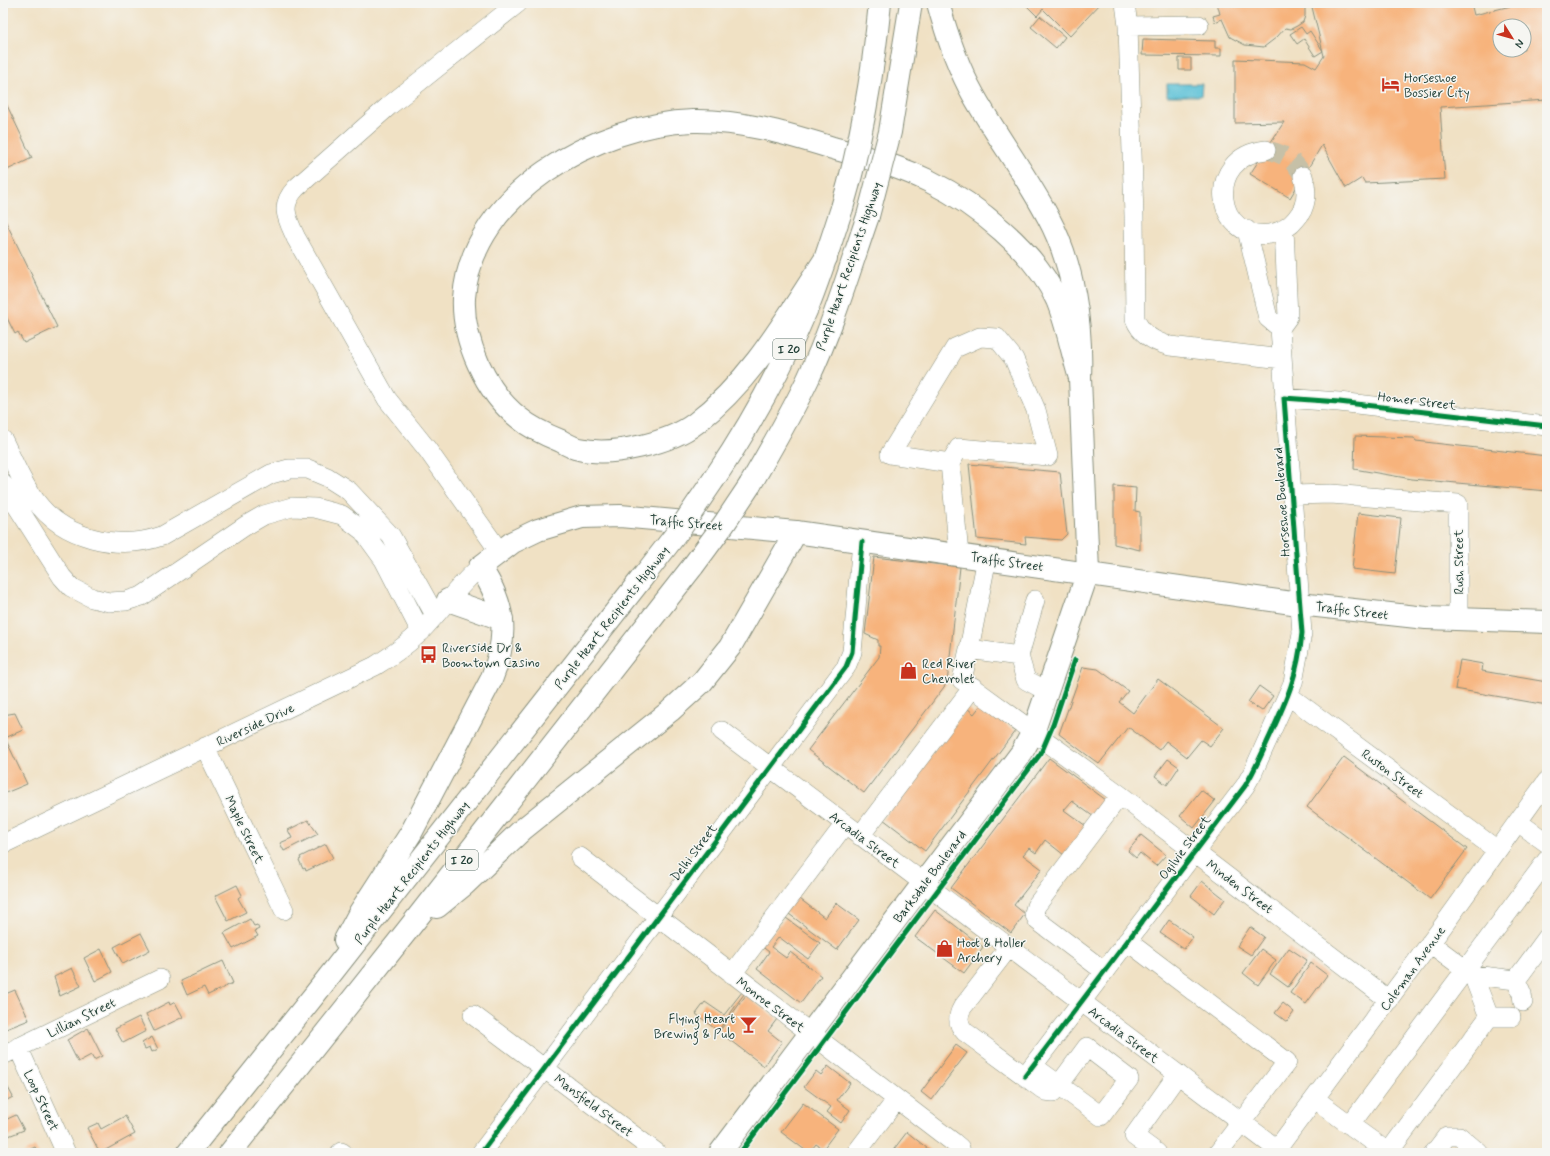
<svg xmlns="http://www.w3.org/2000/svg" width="1550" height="1156" font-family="Mynerve,sans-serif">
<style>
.water{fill:#59c0d6;stroke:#3c7e85}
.building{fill:#f7b37b;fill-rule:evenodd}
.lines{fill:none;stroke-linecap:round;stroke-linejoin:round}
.minor-tunnel{stroke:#c6c0a7;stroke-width:19;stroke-dasharray:19 10;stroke-linecap:butt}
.minor-casing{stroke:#888f7c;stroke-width:20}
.major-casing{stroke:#888f7c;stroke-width:24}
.highway-casing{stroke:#888f7c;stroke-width:24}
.minor{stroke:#fff;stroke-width:19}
.major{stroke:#fff;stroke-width:22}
.highway{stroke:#fff;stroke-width:22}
.highway-bridge-casing{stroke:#888f7c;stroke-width:24;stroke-linecap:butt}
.highway-bridge{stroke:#fff;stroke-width:22}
.cycleway-casing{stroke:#f6f6f2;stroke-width:8}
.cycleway{stroke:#00873e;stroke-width:5}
.labels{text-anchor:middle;stroke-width:3;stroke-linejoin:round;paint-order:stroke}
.shield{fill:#f6f6f2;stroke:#60746d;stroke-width:1}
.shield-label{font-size:12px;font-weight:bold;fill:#1f3d34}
.poi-label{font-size:13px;fill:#1f3d34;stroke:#f6f6f2;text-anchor:start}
.street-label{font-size:13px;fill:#1f3d34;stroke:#f6f6f2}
</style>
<rect width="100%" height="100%" fill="#f6f6f2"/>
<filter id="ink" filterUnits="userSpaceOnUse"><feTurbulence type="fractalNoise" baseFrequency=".025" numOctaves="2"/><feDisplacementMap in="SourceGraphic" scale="8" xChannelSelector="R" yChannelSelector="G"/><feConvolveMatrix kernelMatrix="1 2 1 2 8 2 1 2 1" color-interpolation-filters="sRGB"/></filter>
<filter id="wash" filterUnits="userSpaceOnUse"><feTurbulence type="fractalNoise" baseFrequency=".012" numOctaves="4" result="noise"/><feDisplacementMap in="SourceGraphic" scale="16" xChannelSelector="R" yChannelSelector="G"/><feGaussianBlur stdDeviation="0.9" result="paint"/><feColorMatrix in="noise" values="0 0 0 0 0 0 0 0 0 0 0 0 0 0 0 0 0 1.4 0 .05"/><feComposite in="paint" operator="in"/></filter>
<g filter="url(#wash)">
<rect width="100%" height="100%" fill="#f0e1c4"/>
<path class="water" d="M1167,84h35l-1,12h-34z"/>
<g id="blocks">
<path class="building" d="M1024,3h77l-31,33 -27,-27 -6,7z
M1217,3h88v13l-2,6 -6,4 -6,3 -6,-1 -8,9 -13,10 -19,-2 -15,-8 -8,-18 -7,3 -2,-6 7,-2z
M1311,3h160l3,12 49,-12h24v97l-107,7 5,72 -80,4 -3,-5 -16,10 -24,-43 -32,53 -40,-24 34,-52 -49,1v-64l70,3 11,6 8,-12zM1500,26h24v24h-24z
M1040,16l25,21 -9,11 -25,-21z
M1301,27l5,7 4,-3 13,20 -8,5 -11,-17 -7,5 -7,-10z
M1143,39l72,2v7h6v8l-79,-1z
M1179,58h12v12h-12z
M3,97l29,61 -29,14z
M3,216l54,111 -33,16 -6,-11 -3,2 -12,-24z
M1355,436l59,2 2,3 131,15v35l-135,-12 -58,-10z
M969,464l91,8 7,62 -6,6 -36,-3 1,7 -49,-5z
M1114,486l22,2 -1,23 5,1v38l-26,-6z
M1358,513l43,5 -6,56 -43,-5z
M874,557l86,10 -13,116 -83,110 -56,-43 71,-93 1,-11h-2v-6l-13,-6z
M1460,660l23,4 -1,7 65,11v23l-92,-16z
M1083,667l15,2 30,22 -9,11 14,11 25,-34 66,49 -14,18 -9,-6 -14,17 -21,-16 -7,9 -31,-23 -29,37 -40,-30z
M1259,686l14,10 -11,15 -14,-9z
M981,705l34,26 -90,120 -42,-32 84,-111 7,6z
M15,713l8,17 -18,8 22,46 -24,10v-79z
M1344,757l123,92 -37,50 -123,-92z
M1049,758l57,42 -12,17 -22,-16 -8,9 22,16 -22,29 -19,-15 -9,13 -7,-5 -6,7 19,14 -28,36 11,9 -14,19 -60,-45z
M1168,759l11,8 -12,18 -12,-9z
M1201,790l14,11 -21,27 -14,-12z
M308,820l10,14 -34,17 -4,-8 12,-5 -4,-8z
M1141,835l25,20 -10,11 -16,-13 -4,5 -8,-7z
M326,844l7,14 -27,13 -1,-3 -2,1 -4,-9 2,-1 -1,-2z
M1202,881l23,18 -11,15 -23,-18z
M237,885l5,10 -4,3 8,14 -18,9 -13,-25z
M796,896l29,22 11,-15 23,17 -22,30 -52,-39z
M935,910l48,37 -19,26 -49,-36z
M786,918l34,25 -12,16 -29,-22 -8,10 15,11 4,-6 31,24 -20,27 -44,-34 12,-17 -9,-7z
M250,919l4,7 3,-1 2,4 -4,2 3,5 -25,13 -9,-16z
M1169,920l24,17 -9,12 -24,-16z
M1250,927l14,10 -13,18 -14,-9z
M141,933l9,17 -27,14 -9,-17z
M1289,948l18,12 -19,27 -18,-13z
M101,949l11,23 -17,9 -11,-23z
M1261,949l15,11 -18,25 -15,-12z
M223,961l10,22 -25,12 -4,-8 -17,8 -6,-14z
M1311,963l16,12 -21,29 -16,-11z
M72,968l9,18 -21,10 -6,-19z
M15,990l14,30 -23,9 -3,-6v-28z
M742,992l2,2 -26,37 -22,-17 9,-12 19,13z
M746,995l31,24 -9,12 14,11 -18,24 -45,-34z
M169,1002l1,3 5,-3 8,15 -29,14 -8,-17z
M1283,1003l11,9 -7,10 -12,-9z
M139,1017l7,14 -23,12 -8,-14z
M88,1028l14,28 -8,4 -3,-5 -13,7 -11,-22z
M152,1037l6,12 -6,3 -2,-5 -5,2 -3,-6z
M956,1045l11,8 -36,47 -10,-8z
M828,1066l22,17 -13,17 13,10 -9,13 -14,-11 4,-5 -27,-20 12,-16 5,4z
M3,1073l4,8 -2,1 8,15 -10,5z
M803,1103l35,26 -15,20 -7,-5 -7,9 -28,-21z
M16,1115l8,15 -18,7 -3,-6v-10z
M125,1116l10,18 -35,19 -13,-25 11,-5 3,6z
M907,1132l26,21h-42z
M35,1147l4,6h-16z"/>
</g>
</g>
<g filter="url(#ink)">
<use href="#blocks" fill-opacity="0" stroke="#888f7c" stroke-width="1"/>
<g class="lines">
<path class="minor-tunnel" d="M1266,150c17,3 29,10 37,26"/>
<defs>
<path id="minor" d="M1125,3l3,23 6,190 1,103c6,15 19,23 35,27l112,13
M1128,26l71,-1
M1266,150c-63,7 -51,92 4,84 10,-2 20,-7 26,-15 11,-12 12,-28 7,-43
M1247,230l21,88 12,10
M1284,398l55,4 208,24
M3,440c10,20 18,42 32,60 28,39 83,51 127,36l109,-62 18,-5h19l19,8 22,14 42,45 44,79
M950,463l9,-15 89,8 -12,-46 -22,-51 -17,-21 -17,-1 -25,11 -65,106 60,9 9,91
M3,484l59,93 9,10 21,11 17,4 17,-1 16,-5 103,-70 19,-11 28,-8 23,1 27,7 21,16 21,29 37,72
M1292,495l39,-1 127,10v116
M499,551l-72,-102 -40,-50 -91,-161c-9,-20 -17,-32 0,-50l94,-83 128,-102
M987,558l-18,91 50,7 7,24 21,11
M969,649l-7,31 158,115 269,205
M1019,656l16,-56
M1289,696l208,154
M722,731l555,418
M205,747l79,163
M1518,822l29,21
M860,836l113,-149
M3,844l372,-178c16,-10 33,-21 46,-35 20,-21 37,-45 59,-64
M580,857l373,285 7,6 1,5
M1127,941l160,121 -69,91
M1430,943l43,32 16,42h22
M1009,947l-47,61c-5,9 -4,17 3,24l80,59 8,1 6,-7 -26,-19
M1104,971l-66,-50 -4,-8 2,-7 84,-111
M732,974l113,-150
M1473,975l43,5 31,-42
M1516,980l6,14 1,8
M473,1015l184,138
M18,1047l48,106
M1087,1047l42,32 -28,37 -42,-31z
M3,1055l157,-76
M1025,1076l220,-290 8,-14 40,-89 9,-50 -22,-305 8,-11 -4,-88
M1315,1099l35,26 197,-265
M1350,1125l39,28
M341,1152l2,1
M481,1153l365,-486 6,-15 10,-110
M856,1153l41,-54
M1157,1153l-23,-17 44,-62
M1274,1153l169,-227 104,-145
M1388,1153l101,-136
M1434,1153l13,-17h12l20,17"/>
<path id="major" d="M480,567l33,-25 25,-12 44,-13 38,-1 176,16 503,72 127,14 121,4
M720,1153l302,-401 12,-22 54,-158"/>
<path id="highway" d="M938,3c9,33 19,63 36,93 23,41 52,79 74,121 26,48 34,108 32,161l8,194
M826,258c-39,59 -73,121 -130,165 -26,20 -84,34 -117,26 -6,-1 -13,-5 -18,-8 -15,-6 -30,-13 -42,-23 -33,-25 -57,-79 -55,-120 7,-105 134,-174 229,-177 49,-1 94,13 140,27 32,9 65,18 96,33 47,23 106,70 128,119 10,24 15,53 23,78
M714,479c37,-55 69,-113 94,-173 13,-32 23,-65 34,-98
M750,485c20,-35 41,-70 58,-106 25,-53 41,-108 60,-163
M448,600l54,19
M437,907l27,-22 58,-55 148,-119 32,-29 28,-35 66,-115
M345,940l15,-28 51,-79 80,-153c18,-44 15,-74 -11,-113
M188,1153l128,-160 326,-415
M230,1153l176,-221 287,-366"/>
</defs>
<use href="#minor" class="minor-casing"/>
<use href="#major" class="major-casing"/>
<use href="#highway" class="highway-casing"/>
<use href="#minor" class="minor"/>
<use href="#major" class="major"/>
<use href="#highway" class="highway"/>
<defs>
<path id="highway-bridge" d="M842,208c20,-68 31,-134 38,-205
M868,216l22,-84 21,-129
M693,566l31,-42 26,-39
M642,578l38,-49 34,-50"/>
</defs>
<use href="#highway-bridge" class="highway-bridge-casing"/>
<use href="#highway-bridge" class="highway-bridge"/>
<defs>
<path id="cycleway" d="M1025,1076l220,-290c10,-16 17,-33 25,-50 17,-37 28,-61 32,-103l-18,-235 55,4 208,24
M481,1153l365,-486 6,-15 10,-110
M740,1153l301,-400 12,-28 22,-65"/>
</defs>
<use href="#cycleway" class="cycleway-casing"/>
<use href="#cycleway" class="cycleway"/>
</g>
</g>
<defs>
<symbol id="hotel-bare" viewBox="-9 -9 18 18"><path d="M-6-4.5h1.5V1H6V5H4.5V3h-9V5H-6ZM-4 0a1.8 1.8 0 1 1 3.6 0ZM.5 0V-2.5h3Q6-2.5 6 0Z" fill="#c8321e" stroke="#f6f6f2" stroke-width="2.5" paint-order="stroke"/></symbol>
<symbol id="bus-bare" viewBox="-9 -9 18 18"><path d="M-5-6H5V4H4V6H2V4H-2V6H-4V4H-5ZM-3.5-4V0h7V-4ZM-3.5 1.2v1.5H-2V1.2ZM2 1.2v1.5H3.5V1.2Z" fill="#c8321e" stroke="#f6f6f2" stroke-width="2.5" paint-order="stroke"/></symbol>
<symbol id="shop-bare" viewBox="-9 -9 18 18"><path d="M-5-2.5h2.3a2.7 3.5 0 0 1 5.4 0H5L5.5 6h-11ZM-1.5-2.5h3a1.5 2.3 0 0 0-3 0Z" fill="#c8321e" stroke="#f6f6f2" stroke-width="2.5" paint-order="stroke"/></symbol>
<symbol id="bar-bare" viewBox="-9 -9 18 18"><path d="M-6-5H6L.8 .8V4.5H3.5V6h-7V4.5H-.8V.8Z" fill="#c8321e" stroke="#f6f6f2" stroke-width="2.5" paint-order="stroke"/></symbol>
</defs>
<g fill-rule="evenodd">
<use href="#hotel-bare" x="1378" y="72" width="25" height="25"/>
<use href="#bus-bare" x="416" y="642" width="25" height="25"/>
<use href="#shop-bare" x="896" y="658" width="25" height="25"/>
<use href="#shop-bare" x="932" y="936" width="25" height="25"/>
<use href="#bar-bare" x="736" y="1012" width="25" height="25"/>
</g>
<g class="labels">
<g class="shield">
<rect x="773" y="339" width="32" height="20" rx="3"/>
<rect x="446" y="850" width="32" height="20" rx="3"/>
</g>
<g class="shield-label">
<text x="789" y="353">I 20</text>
<text x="462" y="864">I 20</text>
</g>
<g class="poi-label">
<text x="1404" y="82">Horseshoe<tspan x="1404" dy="15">Bossier City</tspan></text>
<text x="442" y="652">Riverside Dr &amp;<tspan x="442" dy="15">Boomtown Casino</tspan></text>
<text x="922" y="668">Red River<tspan x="922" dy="15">Chevrolet</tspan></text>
<text x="957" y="947">Hoot &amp; Holler<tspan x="957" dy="15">Archery</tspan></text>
<text x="735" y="1023" text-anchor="end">Flying Heart<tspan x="735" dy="15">Brewing &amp; Pub</tspan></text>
</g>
<g class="street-label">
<text transform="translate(848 266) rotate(-71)" y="5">Purple Heart Recipients Highway</text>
<text transform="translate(1417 400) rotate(7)" y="5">Homer Street</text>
<text transform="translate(1281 502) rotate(-94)" y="5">Horseshoe Boulevard</text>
<text transform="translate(686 522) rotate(5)" y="5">Traffic Street</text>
<text transform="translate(1007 561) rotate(8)" y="5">Traffic Street</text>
<text transform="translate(1458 562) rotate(-90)" y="5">Rush Street</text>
<text transform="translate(1352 610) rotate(7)" y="5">Traffic Street</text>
<text transform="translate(611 617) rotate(-52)" y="5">Purple Heart Recipients Highway</text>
<text transform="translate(255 724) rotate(-25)" y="5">Riverside Drive</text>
<text transform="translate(1393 773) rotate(36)" y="5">Ruston Street</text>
<text transform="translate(245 829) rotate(64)" y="5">Maple Street</text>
<text transform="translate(865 839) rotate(37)" y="5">Arcadia Street</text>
<text transform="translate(1184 847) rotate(-53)" y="5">Ogilvie Street</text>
<text transform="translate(693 852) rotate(-53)" y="5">Delhi Street</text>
<text transform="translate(411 872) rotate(-52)" y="5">Purple Heart Recipients Highway</text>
<text transform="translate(929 876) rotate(-53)" y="5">Barksdale Boulevard</text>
<text transform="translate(1240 886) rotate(37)" y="5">Minden Street</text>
<text transform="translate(1412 968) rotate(-54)" y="5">Coleman Avenue</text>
<text transform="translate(771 1004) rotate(37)" y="5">Monroe Street</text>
<text transform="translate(81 1017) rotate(-26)" y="5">Lillian Street</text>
<text transform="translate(1124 1034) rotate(37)" y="5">Arcadia Street</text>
<text transform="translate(42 1100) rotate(65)" y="5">Loop Street</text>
<text transform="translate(594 1105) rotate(37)" y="5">Mansfield Street</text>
</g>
</g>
<rect width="1550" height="1156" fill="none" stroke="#f6f6f2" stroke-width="16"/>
<g transform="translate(1512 38) rotate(127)"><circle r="19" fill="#f6f6f2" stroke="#a0aca6"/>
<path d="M0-3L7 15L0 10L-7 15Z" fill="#c8321e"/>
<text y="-6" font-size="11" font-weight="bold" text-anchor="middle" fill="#1f3d34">N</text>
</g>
</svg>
